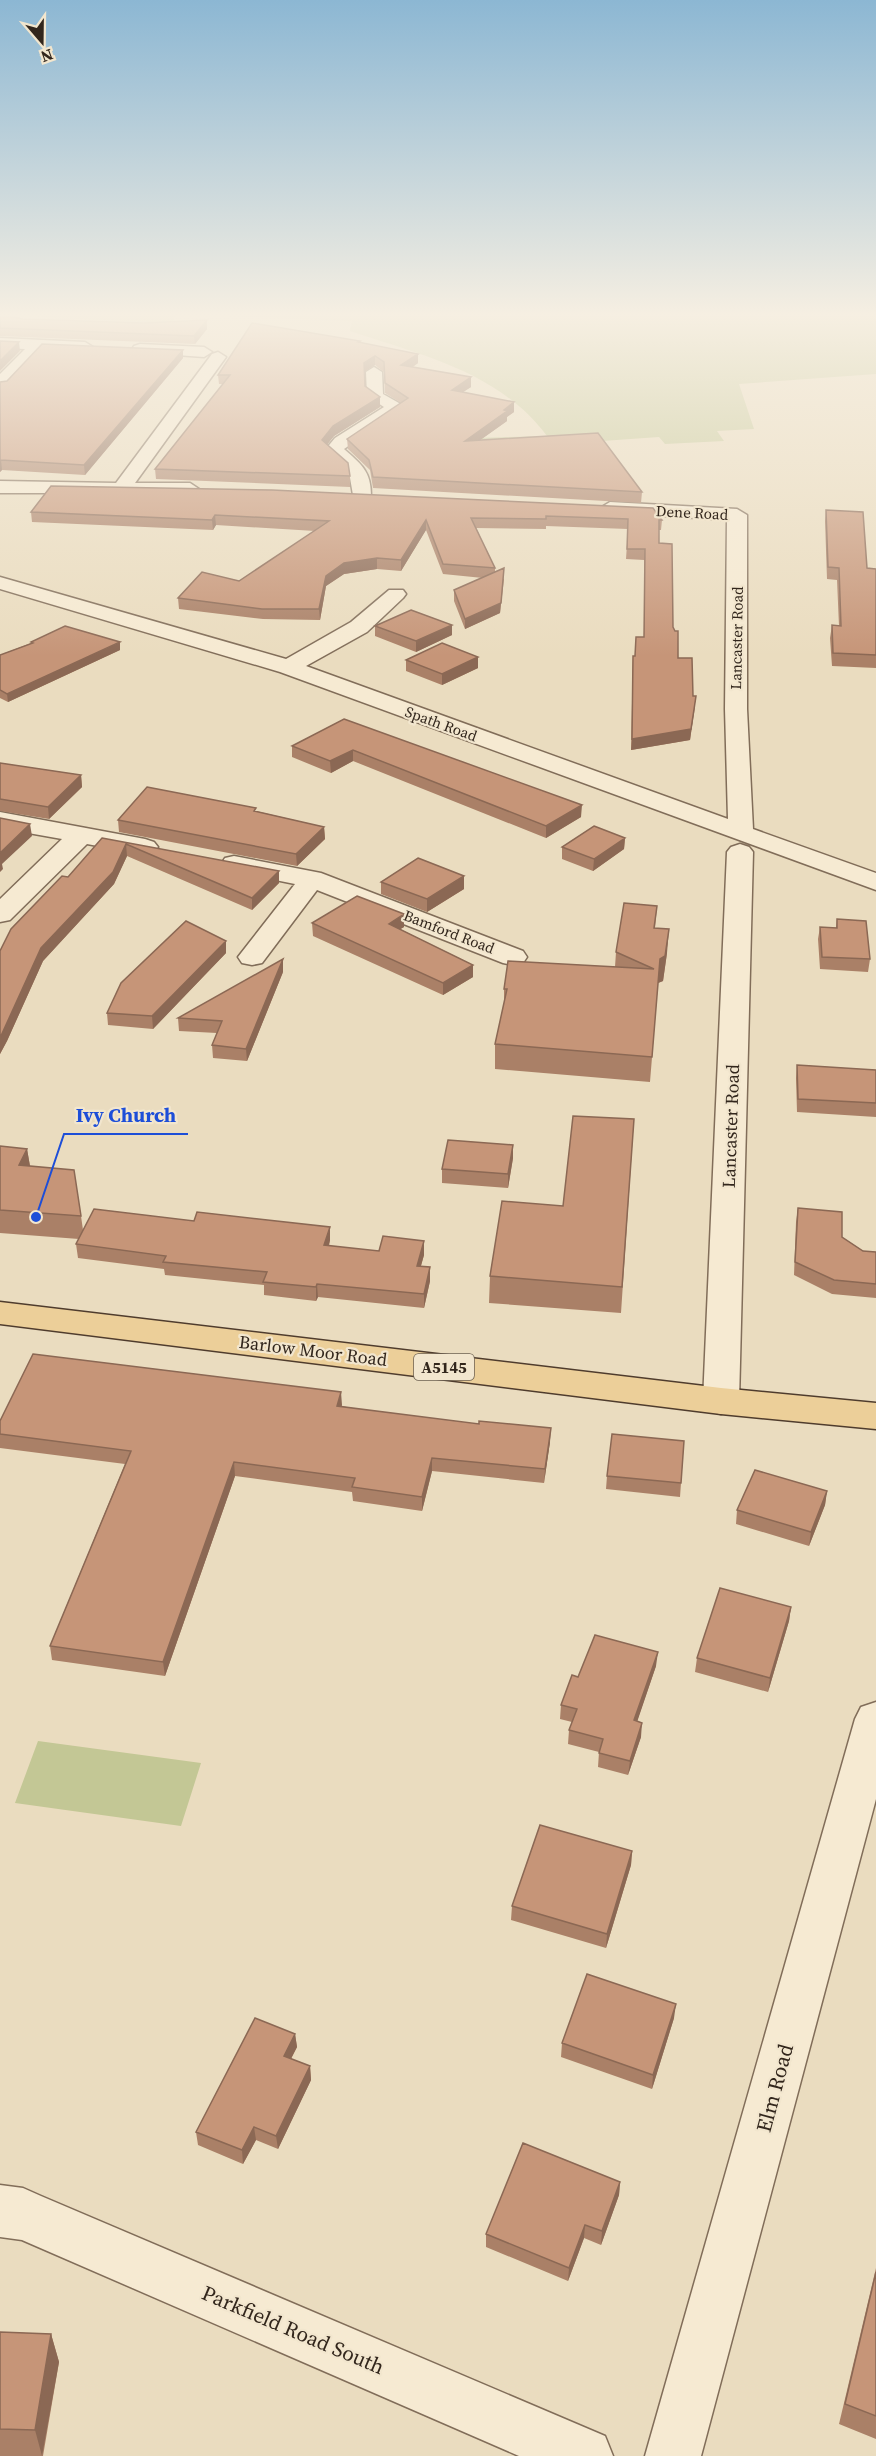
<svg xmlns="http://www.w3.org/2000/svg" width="876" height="2456" font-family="'Source Serif 4',serif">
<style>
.green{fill:#c3c795}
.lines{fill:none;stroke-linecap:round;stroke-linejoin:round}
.street-casing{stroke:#816d59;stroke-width:3}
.primary-casing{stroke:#4f3c2d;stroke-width:3}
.street{fill:#f6ead2;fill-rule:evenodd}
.primary{fill:#eccf99;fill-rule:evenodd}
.wall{fill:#aa8067}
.shaded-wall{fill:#8b6854}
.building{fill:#c69578;stroke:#8b6854;stroke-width:1.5}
.labels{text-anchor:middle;stroke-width:4.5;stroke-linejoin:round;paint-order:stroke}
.far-street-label{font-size:15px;fill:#32261c;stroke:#f2e6ce}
.shield{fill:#f2e6ce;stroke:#6c6051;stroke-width:1.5}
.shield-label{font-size:16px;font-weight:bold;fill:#32261c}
.street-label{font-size:18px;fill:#32261c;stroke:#f2e6ce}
.near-street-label{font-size:21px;fill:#32261c;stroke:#f2e6ce}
.leader{fill:none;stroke:#1d4ed8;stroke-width:2}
.callout-dot{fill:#1d4ed8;stroke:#f2e6ce;stroke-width:2}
.callout-label{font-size:20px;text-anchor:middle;font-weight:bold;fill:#1d4ed8;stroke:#f2e6ce;stroke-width:4.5;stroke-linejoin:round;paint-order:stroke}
</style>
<rect width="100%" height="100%" fill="#eadcbf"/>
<path class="green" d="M3,312h873v62l-137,10 15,45 -37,2 7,10 -59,3 -6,-7 -71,5 -1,2 -148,-5 108,-3c-48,-64 -125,-81 -197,-105l2,-10 -177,-7 -2,9 -120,-5z
M38,1741l163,22 -20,63 -166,-23z"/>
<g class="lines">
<defs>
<path id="street" d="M0,338l85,4 8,5 -8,5 -43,-2 -36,38 -6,1v-15l25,-25 -25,-1z
M140,344l64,3 8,5 -8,5 -70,-5 -2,-3 2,-3z
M218,352l8,5 -91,126h55l9,6 -2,4h-197v-12l116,2 96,-129z
M374,367l8,5 1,22 23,13 -62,42c17,15 27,22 27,46l-9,6 -9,-6 -4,-23 -24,-22 10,-12 49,-31 -17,-11 -1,-24z
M610,502l127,7 10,6v194l6,120 123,44v17l-596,-218 -280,-83v-12l286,82 65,-37 38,-32h14l3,4 -3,4 -36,34 -61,34 422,153 -3,-110 2,-189 -124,-8 -3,-4z
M0,812l145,27 9,3 4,5 -4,5 -9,3 -58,-11 -77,76 -10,2v-23l62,-60 -62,-11z
M740,844l9,3 4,5 -14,549 -5,9 -13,4 -13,-4 -5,-9 24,-549 4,-5z
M234,856l87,17 202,78 4,6 -4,6 -10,2 -10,-2 -186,-73 -55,73 -10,2 -10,-2 -4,-6 57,-73 -70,-14 -4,-6 4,-6z
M876,1702v97l-175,657h-56l210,-737 6,-12z
M0,2185l23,3 18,8 564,240 8,20h-94l-497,-216 -22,-3z"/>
<path id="primary" d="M0,1302l721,86 155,15v26l-155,-15 -721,-90z"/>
</defs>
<use href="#street" class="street-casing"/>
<use href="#primary" class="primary-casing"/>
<use href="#street" class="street"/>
<use href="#primary" class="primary"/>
</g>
<path class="wall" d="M0,314l23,5 184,10 -12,15 -195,-8z
M360,342l58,21 -5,4 58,10v10l-8,5 51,20 -7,5v4l-27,19 162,52 -1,11 -268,-15 -3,-18 -22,-21 -1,-10 54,-36 -16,-10 -1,-21 -9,-7 -11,7 1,14 15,21 -46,29 -7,8 23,32v11l-194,-8 -1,-10 68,-85h-4l-1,-9z
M183,358l-98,117 -83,-5 -2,2v-90z
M51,486l611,34 -1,10h-2v13l19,115 15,38 2,11 -5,33 -59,10 2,-94h2l9,-19v-77l-18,-1 2,-30 -82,-3v3l-70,-1 19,40v4l9,7 -4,34 -35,16 -11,-28v-11l29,-12 -40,-4 -17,-44 -25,41 -24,-2 -33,5 -18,12 -6,34 -57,-1 -84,-10 -1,-11 61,-17 76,-50 -99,-6 -3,5 -181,-8 -1,-10z
M826,510l41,58 9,1v99l-44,-2 -2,-28 2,-13 7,1 -2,-46 -10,-1 -2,-58z
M375,626l77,9 -36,17 -41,-16z
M31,642l89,8 -112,52 -8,-4v-43l31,-12z
M406,660l72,8 -36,17 -36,-14z
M344,719l237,98 -35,21 -193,-77 -22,12 -39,-16v-11z
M0,763l81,12 1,12 -33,32 -49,-8z
M256,811l68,16 1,12 -28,27 -178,-34 -1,-12z
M102,838l177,45 -27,27 -125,-54 -13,28 -71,77 -36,80 -7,13v-103l68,-74z
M625,838l-1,11 -31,22 -31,-12v-12z
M381,882l83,7 -37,23 -46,-18z
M657,906l-2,22 12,25 -4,28 -5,2 -8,99 -155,-13v-25l9,-41v-14l111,-22 1,-15z
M837,919l33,40 -2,13 -48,-3 -2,-30 2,-12 16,1z
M312,923l92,4 -4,2 73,36v12l-30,18 -130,-59z
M226,941v12l-73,76 -45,-4 -1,-12z
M283,972l-36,89 -34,-3 -1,-13 5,-12 -38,-2 -1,-13z
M797,1065l79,5v47l-79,-5 -1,-34z
M634,1119l-13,194 -132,-10 1,-27 73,-70z
M513,1145v13l-5,30 -66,-5v-14z
M0,1146l27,3 3,17 51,50 2,14 247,10 -1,6 50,5 45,-10v14l-3,11 9,1v14l-6,27 -106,-11 -2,4 -52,-6v-10l-99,-10 -1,-6 -86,-11 -2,-14 3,-5 -79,-6z
M798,1208l65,43 13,1v46l-44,-4 -38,-19 2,-53z
M342,1405l-1,1 209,36 -6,41 -112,-12 -10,40 -69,-10 -1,-9 -117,-16 -70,200 -113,-16 -2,-14 75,-182 -125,-16v-27z
M684,1441l-4,56 -74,-8 1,-13z
M827,1491l-2,14 -16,41 -73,-22 1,-14z
M791,1607l-2,14 -21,71 -73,-20 2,-14z
M656,1666l-19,55 4,16 -13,38 -30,-8 1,-15 -31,-8 1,-14 3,-8 -12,-3 1,-14 17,-28z
M632,1851l-1,14 -25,83 -95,-28 1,-14z
M674,2018l-22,71 -91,-32 1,-14z
M295,2034l2,13 -6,12 19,7 1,14 -33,69 -22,-9 -13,24 -45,-19 -2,-13z
M620,2182l-1,13 -18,50 -17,-7 -16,43 -82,-34v-13z
M876,2268v171l-37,-15z
M0,2332l51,2 8,28 -16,94h-43z"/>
<path class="shaded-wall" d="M207,320v9l-12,15 -1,-8z
M19,342l1,9 -20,20v-10z
M183,350v8l-98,117 -1,-10z
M418,354v9l-17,11v-9z
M375,356v9l-11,7v-9z
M471,377v10l-19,12v-9z
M380,397v10l-46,29 -11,14 -1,-10 11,-14z
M514,402v10l-7,5v4l-42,30v-10z
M1,460l1,10 -2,2v-10z
M215,515l1,10 -3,5 -1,-10z
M426,520v10l-25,41v-11z
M377,558v11l-33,5 -18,12 -6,34 -1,-11 7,-33 18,-13z
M504,568l-4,45 -35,16v-10z
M452,625v10l-36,17v-11z
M120,642v8l-112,52 -1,-8z
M478,657v11l-36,17v-11z
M696,696l-6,44 -59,10 1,-11z
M353,750v11l-22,12 -1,-12z
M81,775l1,12 -33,32 -1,-12z
M582,805l-1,12 -35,21v-12z
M30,824l2,12 -30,28 1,5 -3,3v-19z
M324,827l1,12 -28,27 -1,-12z
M625,838l-1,11 -31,22 1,-12z
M126,844l1,12 -13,28 -71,77 -36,80 -7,13v-16l41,-90z
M279,871v12l-27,27v-12z
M464,876v13l-37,23v-13z
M404,914v13l-15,9v-12z
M669,929l-2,24 -4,28 -5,2 -8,99 10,-123z
M226,941v12l-73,76 -1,-13z
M283,959v13l-36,89 -1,-12z
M473,965v12l-30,18v-12z
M513,1145v13l-5,30v-14z
M27,1149l4,23 -12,-7z
M330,1227v13l-5,19 -1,-14z
M424,1241v14l-7,24v-13z
M430,1267v14l-6,27v-14z
M317,1284l1,13 -2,4v-14z
M341,1392l1,13 -5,15v-14z
M551,1428l-1,14 -6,41 1,-14z
M432,1458v13l-10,40v-14z
M234,1462l1,14 -70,200 -2,-14z
M827,1491l-2,14 -16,41 2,-14z
M791,1607l-2,14 -21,71 2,-14z
M658,1652l-2,14 -23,68 1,-14z
M642,1723l-1,14 -13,38 2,-14z
M632,1851l-1,14 -25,83 1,-14z
M676,2004l-2,14 -22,71 1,-14z
M295,2034l2,13 -12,23 -1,-14z
M310,2066l1,14 -33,69 -2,-13z
M254,2127l2,13 -13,24 -1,-14z
M620,2182l-1,13 -18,50 1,-14z
M585,2225l-1,13 -16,43 1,-13z
M51,2334l8,28 -17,94 -7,-26z"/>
<path class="building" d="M0,314l23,5 121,4 63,-3 -13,16 -194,-8z
M252,323l108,18 -2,1 60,12 -17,11 70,12 -19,13 62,12 -10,8 3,1 -42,30 133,-8 44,59 -269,-15 -4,-17 -22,-21 61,-41 -23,-15 -1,-21 -9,-6 -11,7 1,23 15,11 -47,29 -11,14 26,23 2,13 -195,-7 75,-94h-12z
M0,341l19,1 -19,19z
M42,344l141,6 -99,115 -83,-5 -1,2v-80l7,-1z
M51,486l221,4 381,18 9,12h-3v23l13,1 1,83 2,4h3v27h14l1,38h3l-5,33 -59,10 1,-83h2l1,-19h8l1,-88h-18l1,-30 -82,-3v3l-75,-1 24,50 -52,-4 -17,-44 -25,40 -24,-2 -33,5 -18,13 -7,33h-57l-84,-11 24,-26 37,9 90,-60 -114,-6 -3,5 -181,-8z
M826,510l37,2 4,56 9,1v86l-43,-2 -1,-28 9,1 -2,-58 -11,-1z
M504,568l-3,35 -36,16 -11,-29z
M411,610l41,15 -36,16 -41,-15z
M65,626l55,16 -113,52 -7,-4v-35l33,-12 -2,-1z
M442,643l36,14 -36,17 -36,-14z
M344,719l238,86 -36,21 -193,-76 -23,11 -38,-15z
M0,763l81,12 -33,32 -48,-8z
M147,787l109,21 -2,3 70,16 -28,27 -178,-34z
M0,818l30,6 -30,29z
M594,826l31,12 -31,21 -32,-12z
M102,838l177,33 -27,27 -126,-54 -13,28 -72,76 -41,90v-87l11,-22 51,-53 6,1z
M418,858l46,18 -37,23 -46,-17z
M357,896l47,18 -15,10 84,41 -30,18 -131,-60z
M624,903l33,3 -3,22 15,1 -4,27 -5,3 -8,98 -157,-13 12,-55h-3l4,-28 146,8 -38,-17z
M837,919l29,2 4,38 -48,-2 -2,-30 17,1z
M186,921l40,20 -74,75 -45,-3 14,-30z
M283,959l-37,90 -34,-4 10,-24 -44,-3z
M797,1065l79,5v33l-78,-4z
M573,1116l61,3 -12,168 -132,-11 12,-75 61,5z
M448,1140l65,5 -5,29 -66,-5z
M0,1146l27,3 -8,16 55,5 7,46 -81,-6z
M798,1208l44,4v25l21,14 13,1v32l-42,-4 -39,-18z
M94,1209l100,12 3,-9 133,15 -6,18 55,6 4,-15 41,5 -7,25 13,1 -6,27 -107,-10 -1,3 -53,-5 4,-10 -104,-10 3,-6 -90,-12z
M33,1354l308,38 -4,14 142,18v-3l72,7 -6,41 -113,-11 -10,39 -70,-10 3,-9 -121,-16 -71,200 -113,-16 81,-195 -131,-17v-13z
M612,1434l72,7 -3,42 -74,-7z
M755,1470l72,21 -16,41 -74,-22z
M720,1588l71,19 -21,71 -73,-20z
M595,1635l63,17 -24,68 8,3 -12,38 -31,-8 4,-14 -34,-9 8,-21 -16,-4 11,-30 6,2z
M540,1825l92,26 -25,83 -95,-28z
M587,1974l89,30 -23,71 -91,-32z
M255,2018l40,16 -11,22 26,10 -34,70 -22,-9 -12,23 -46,-18z
M523,2143l97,39 -18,49 -17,-6 -16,43 -83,-34z
M876,2272v144l-31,-12z
M0,2332l51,2 -16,96 -35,-1z"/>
<linearGradient id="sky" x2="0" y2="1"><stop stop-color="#8cb7d3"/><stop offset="0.48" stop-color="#f6efe2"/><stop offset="1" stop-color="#f6efe2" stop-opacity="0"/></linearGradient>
<rect width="876" height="656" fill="url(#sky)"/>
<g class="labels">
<g class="far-street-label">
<text transform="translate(692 513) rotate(3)" y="5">Dene Road</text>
<text transform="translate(737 638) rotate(-89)" y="5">Lancaster Road</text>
<text transform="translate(441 724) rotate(20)" y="5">Spath Road</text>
<text transform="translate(449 932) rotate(21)" y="5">Bamford Road</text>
</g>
<rect class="shield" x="414" y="1354" width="60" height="26" rx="4.5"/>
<g class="shield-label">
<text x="444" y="1373">A5145</text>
</g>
<g class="street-label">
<text transform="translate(731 1126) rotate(-88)" y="6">Lancaster Road</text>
<text transform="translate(313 1351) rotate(7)" y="6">Barlow Moor Road</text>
</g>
<g class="near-street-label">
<text transform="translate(775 2088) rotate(-75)" y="7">Elm Road</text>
<text transform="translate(293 2330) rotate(23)" y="7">Parkfield Road South</text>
</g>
</g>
<path class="leader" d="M36 1217L64 1134H188"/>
<circle class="callout-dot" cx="36" cy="1217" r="6"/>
<g class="callout-label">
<text x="126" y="1122">Ivy Church</text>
</g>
<g transform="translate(42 42) rotate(160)" stroke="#f2e6ce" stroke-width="4.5" paint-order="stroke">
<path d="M0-4.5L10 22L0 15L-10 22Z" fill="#32261c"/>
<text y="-9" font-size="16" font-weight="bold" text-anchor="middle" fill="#32261c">N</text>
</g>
</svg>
